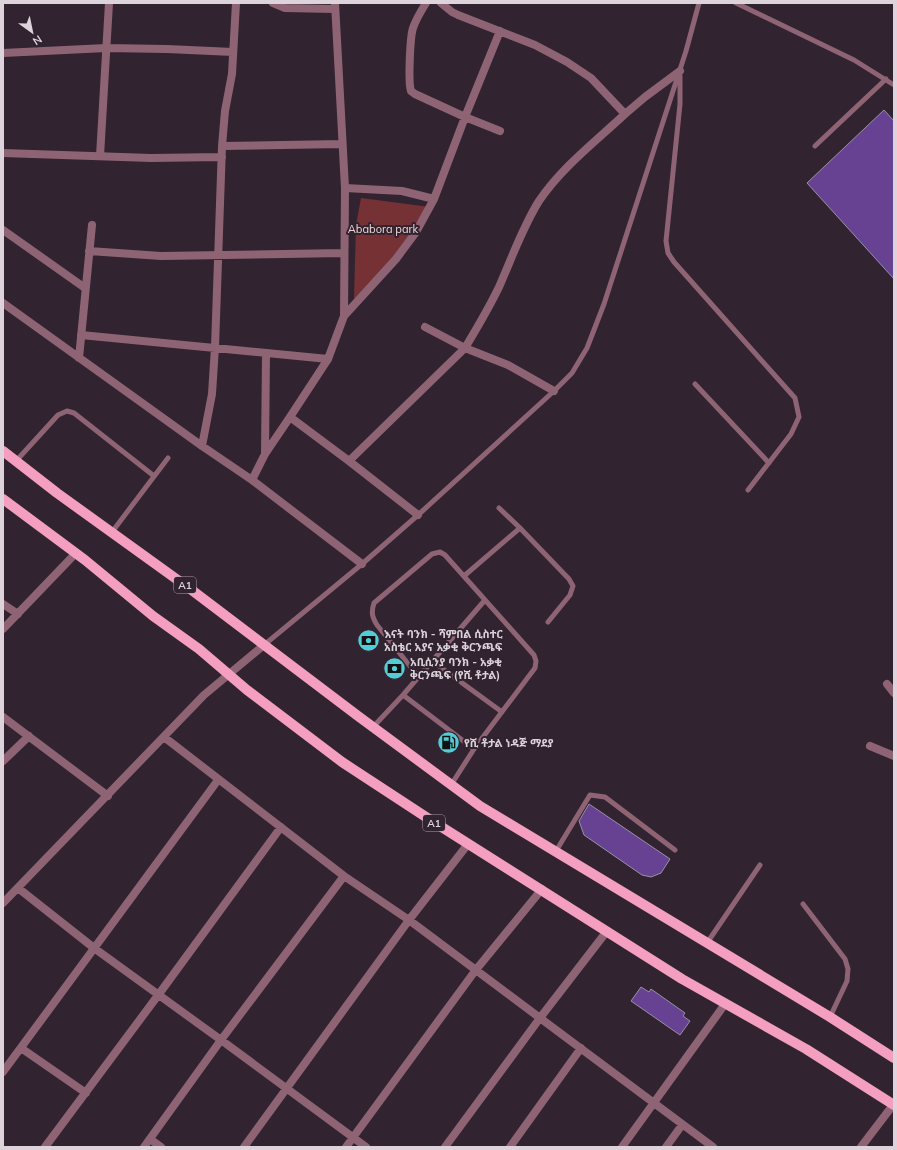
<svg xmlns="http://www.w3.org/2000/svg" width="897" height="1150" font-family="Mulish,'Noto Sans Ethiopic',sans-serif">
<style>
.green{fill:#753134}
.building{fill:#684292;stroke:#9990a5}
.lines{fill:none;stroke-linecap:round;stroke-linejoin:round}
.lane{stroke:#8e6474;stroke-width:5}
.street{stroke:#8e6474;stroke-width:8}
.primary{stroke:#f49ec0;stroke-width:10}
.labels{text-anchor:middle;stroke-width:4;stroke-linejoin:round;paint-order:stroke}
.shield{fill:#322330;stroke:#a99ea8;stroke-width:1}
.shield-label{font-size:10px;font-weight:bold;fill:#dcd3db}
.park-label{font-size:11px;fill:#f3d7d6;stroke:#322330}
.poi-label{font-size:11px;font-weight:bold;fill:#dcd3db;stroke:#322330;text-anchor:start}
</style>
<rect width="100%" height="100%" fill="#322330"/>
<path class="green" d="M361,198l69,9 -30,48 -46,44 2,-74z"/>
<path class="building" d="M884,110l10,11v158l-87,-96z
M589,804l81,55 -9,14 -10,4 -9,-2 -58,-40 -5,-14z
M641,987l8,5 2,-3 34,24 -2,3 7,5 -10,14 -49,-34z"/>
<g class="lines">
<path class="lane" d="M736,3l118,57 40,25
M680,76v28l-14,137 2,12 6,9 121,136 4,19 -8,17 -43,56
M815,146l71,-67
M695,384l74,79
M16,461l42,-46 9,-4 7,2 80,63
M499,508l21,20 49,51 4,7 -3,9 -22,27
M112,532l56,-74
M464,576l56,-48
M264,645l98,-81 56,-49 136,-124 18,-18 15,-25 17,-44 82,-253 13,-48
M432,661l70,51
M418,676l-41,-51c-5,-8 -6,-13 -3,-22l58,-49 8,-2 5,3 89,100 2,6 -1,7 -61,81 -23,36
M403,695l71,54
M373,727l30,-32 82,-95
M556,851l34,-56 15,2 70,53
M803,904l42,55 3,10 -1,12 -17,36
M707,943l53,-78"/>
<path class="street" d="M273,3l12,5 50,1
M335,3l10,185 -1,128 -16,43 -38,58 59,44 69,54
M426,3c-5,8 -10,16 -13,25 -3,9 -5,55 -2,63l4,3 50,23 35,14
M441,3l11,9 6,3 77,30 32,17 24,16 34,36 20,-17 35,-26
M3,53l103,-5 61,1 66,3
M222,146l120,-2
M3,153l148,5 71,-1
M100,156l9,-153
M345,188l57,3 32,8
M3,230l82,58
M89,251l72,5 183,-3
M3,303l199,143 50,34 110,84
M344,316l52,-57 20,-27 18,-33 31,-82 35,-86
M425,327l40,21c12,-20 24,-40 34,-61 13,-29 23,-59 40,-86 22,-33 57,-60 86,-87
M81,335l247,24
M79,358l13,-133
M202,446l10,-52 3,-47 7,-201 3,-35 7,-37 4,-71
M265,454l1,-101
M349,461l116,-113 43,17 46,26
M252,480l13,-26 25,-37
M3,604l15,10
M3,629l72,-75
M887,684l7,9
M3,717l105,79
M164,737l180,139 65,44 131,98 -95,129
M870,746l24,10
M3,761l26,-25
M18,888l76,60 127,92 145,107
M3,903l201,-208 60,-50
M607,931l-67,87 173,129
M21,1048l65,45
M3,1072l215,-292
M150,1139l11,8
M45,1147l114,-153 122,-167
M144,1147l77,-107 123,-164
M244,1147l165,-227 59,-76
M346,1147l129,-176 67,-82
M510,1147l71,-99
M622,1147l103,-143
M666,1147l16,-22
M861,1147l32,-42"/>
<path class="primary" d="M3,451l54,42 136,98 165,125 122,90 350,211 64,41
M3,499l82,61 68,56 46,33 48,41 95,72 87,57 253,160 124,70 88,56"/>
</g>
<defs>
<symbol id="bank-disc" viewBox="-11 -11 22 22"><circle r="9.5" fill="#52ccd6" stroke="#322330"/><path d="M-6-4H6V4H-6ZM0-2.3a2.3 2.3 0 1 0 0 4.6a2.3 2.3 0 1 0 0-4.6Z" fill="#111"/></symbol>
<symbol id="fuel-disc" viewBox="-11 -11 22 22"><circle r="9.5" fill="#52ccd6" stroke="#322330"/><path d="M-5.5-6h7V0h2V4h1.3V-2.5L3-4.5l.8-.8L6-3V5H2.5V1h-1V6h-7ZM-4.2-4.7v3.2H.2V-4.7Z" fill="#111"/></symbol>
</defs>
<g fill-rule="evenodd">
<use href="#bank-disc" x="356" y="628" width="25" height="25"/>
<use href="#bank-disc" x="382" y="656" width="25" height="25"/>
<use href="#fuel-disc" x="436" y="730" width="25" height="25"/>
</g>
<g class="labels">
<g class="shield">
<rect x="174" y="577" width="22" height="16" rx="3"/>
<rect x="423" y="815" width="22" height="16" rx="3"/>
</g>
<g class="shield-label">
<text x="185" y="589">A1</text>
<text x="434" y="827">A1</text>
</g>
<g class="park-label">
<text x="383" y="233">Ababora park</text>
</g>
<g class="poi-label">
<text x="384" y="638">እናት ባንክ - ሻምበል ሲስተር<tspan x="384" dy="13">አስቴር አያና አቃቂ ቅርንጫፍ</tspan></text>
<text x="410" y="666">አቢሲንያ ባንክ - አቃቂ<tspan x="410" dy="13">ቅርንጫፍ (የሺ ቶታል)</tspan></text>
<text x="464" y="747">የሺ ቶታል ነዳጅ ማደያ</text>
</g>
</g>
<rect width="897" height="1150" fill="none" stroke="#dcd3db" stroke-width="8"/>
<g transform="translate(32 32) rotate(147)" stroke="#322330" stroke-width="3" paint-order="stroke">
<path d="M0-3L7 15L0 10L-7 15Z" fill="#dcd3db"/>
<text y="-6" font-size="11" font-weight="bold" text-anchor="middle" fill="#dcd3db">N</text>
</g>
</svg>
